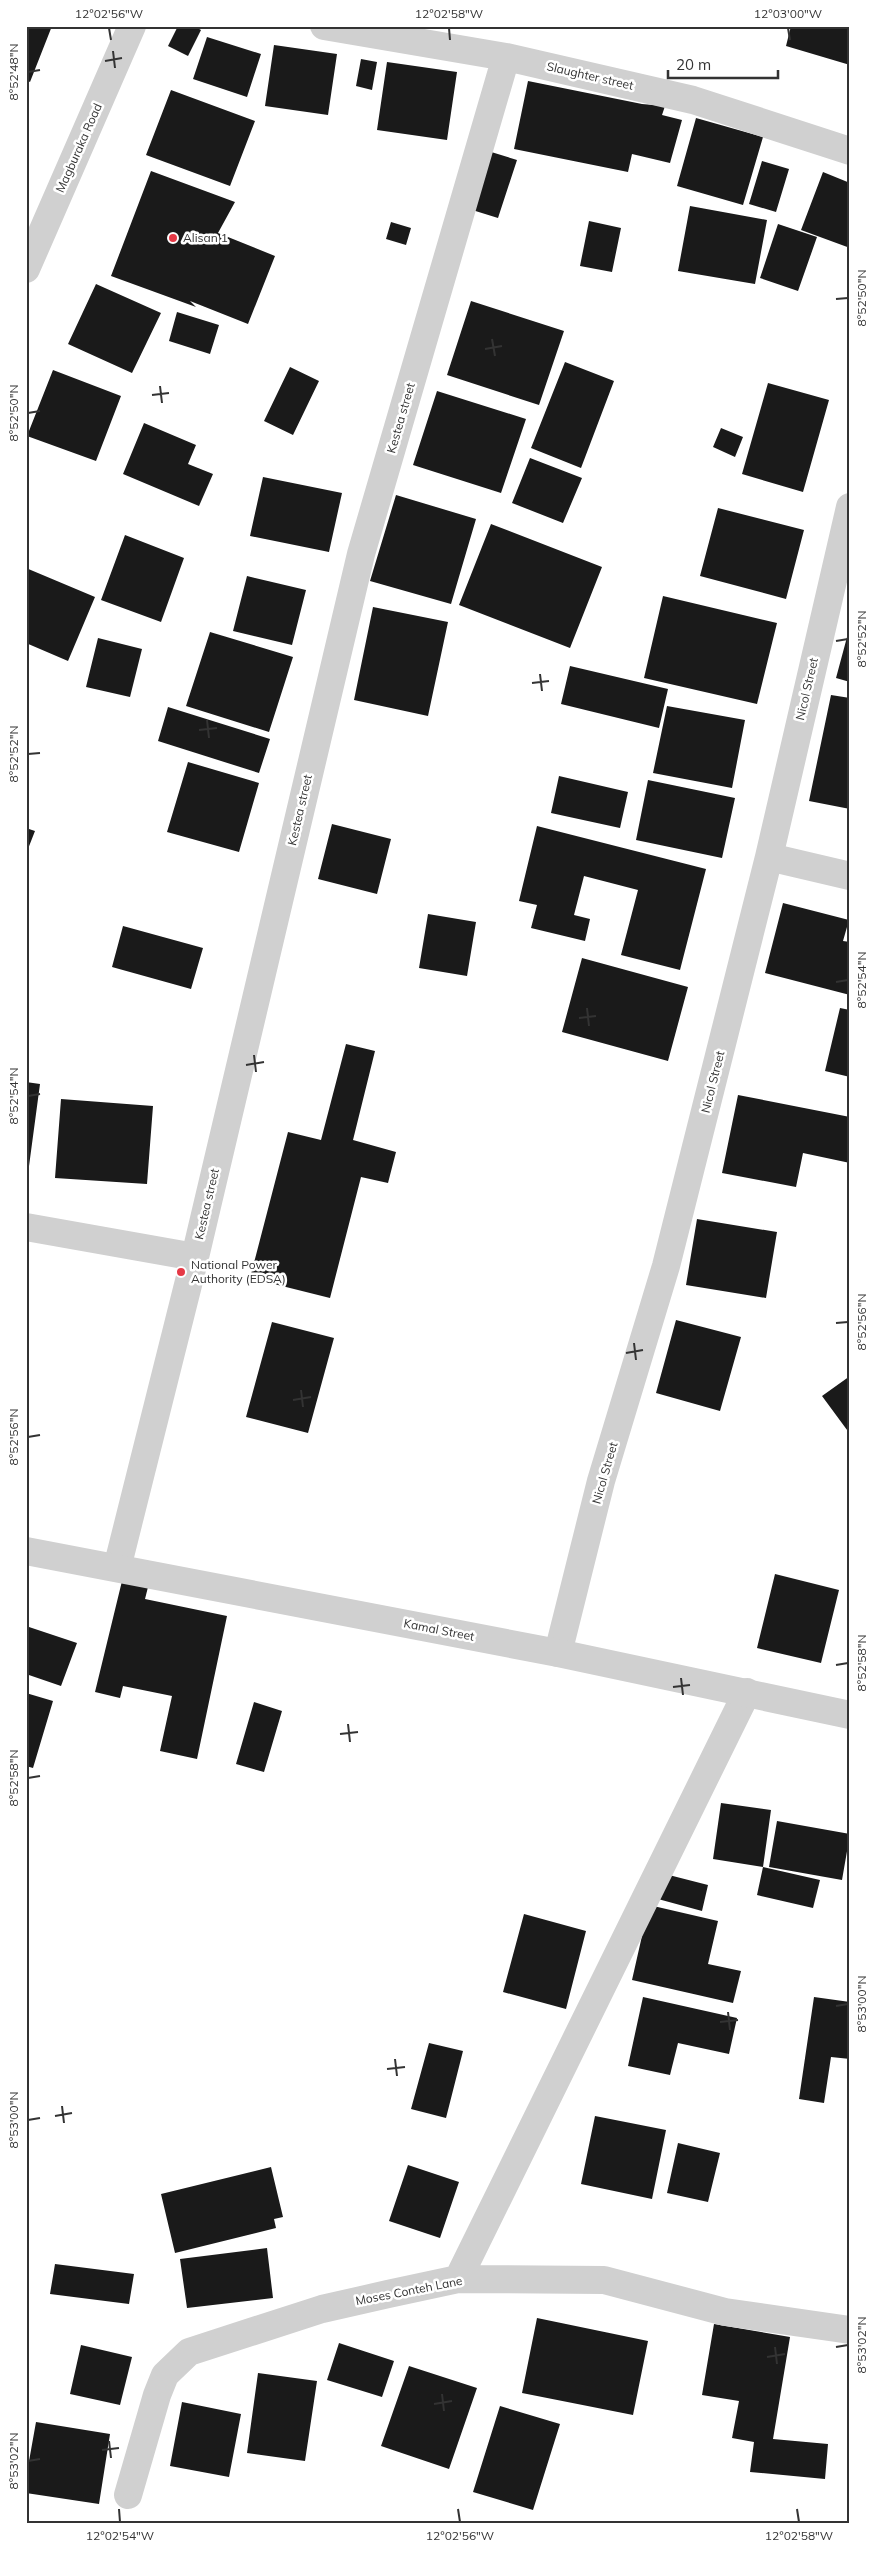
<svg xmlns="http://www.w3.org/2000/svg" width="876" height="2549" font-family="Mulish,sans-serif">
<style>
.building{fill:#1a1a1a}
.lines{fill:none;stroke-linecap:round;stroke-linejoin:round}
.minor{stroke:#d0d0d0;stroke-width:28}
.tertiary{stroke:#d0d0d0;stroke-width:28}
.ticks{fill:none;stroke:#333;stroke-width:2}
.poi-dot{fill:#e63946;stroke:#fff;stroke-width:2}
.labels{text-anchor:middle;stroke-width:5;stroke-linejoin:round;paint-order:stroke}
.street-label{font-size:12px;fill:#333;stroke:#fff}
.poi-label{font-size:12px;fill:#333;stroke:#fff;text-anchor:start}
.neatline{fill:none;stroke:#333;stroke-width:2}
.ticks-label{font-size:12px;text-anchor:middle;fill:#333}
</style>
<rect width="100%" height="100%" fill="#fff"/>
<path class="building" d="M26,26h26l-22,56 -4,-2z
M178,26h16l7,4 -13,26 -20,-10z
M791,26h59v39l-64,-19z
M207,37l54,17 -14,43 -54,-18z
M274,45l63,9 -9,61 -63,-9z
M361,59l16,3 -5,28 -16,-4z
M387,62l70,10 -10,68 -70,-10z
M528,81l114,23 23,2 -3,9 20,5 -12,43 -38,-9 -4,18 -114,-23z
M171,90l84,31 -25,65 -84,-31z
M696,118l67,19 -20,68 -66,-19z
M488,151l29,9 -19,58 -29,-9z
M762,161l27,8 -13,43 -27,-8z
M151,171l84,31 -17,31 57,23 -27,68 -58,-23 6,6 -85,-31z
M823,172l27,11v65l-49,-18z
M690,206l77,14 -12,64 -77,-13z
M589,221l32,7 -9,44 -32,-6z
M391,222l20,6 -5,17 -20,-6z
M778,224l39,13 -19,54 -38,-13z
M96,284l65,29 -29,60 -64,-29z
M471,301l93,30 -25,74 -92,-30z
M177,312l42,13 -9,29 -41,-13z
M565,362l49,19 -33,87 -50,-20z
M290,367l29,14 -26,54 -29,-14z
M53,370l68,26 -25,65 -69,-25z
M768,383l61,17 -26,92 -61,-18z
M437,391l89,28 -25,74 -88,-28z
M144,423l52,22 -8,19 25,10 -14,32 -76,-32z
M721,428l22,9 -8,20 -22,-10z
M530,458l52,20 -19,45 -51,-20z
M263,477l79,16 -13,59 -79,-16z
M396,495l80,24 -25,85 -81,-23z
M718,508l86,22 -18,69 -86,-23z
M491,524l111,43 -32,81 -111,-43z
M125,535l59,23 -23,64 -60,-22z
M26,568l69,29 -27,64 -42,-18z
M247,576l59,14 -14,55 -59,-14z
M663,596l114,27 -20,81 -113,-26z
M373,607l75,15 -20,94 -74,-16z
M850,626v56l-14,-4z
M210,632l83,25 -24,75 -83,-26z
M98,638l44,11 -12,48 -44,-10z
M570,666l98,23 -9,39 -98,-24z
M831,695l19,3v111l-41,-8z
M667,706l78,14 -13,68 -79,-15z
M168,707l102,32 -11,34 -101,-32z
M188,762l71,21 -20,69 -72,-20z
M559,776l69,16 -8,36 -69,-15z
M648,780l87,18 -13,60 -86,-18z
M332,824l59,15 -14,55 -59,-15z
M537,826l169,43 -26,101 -59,-15 17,-65 -54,-14 -10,39 16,4 -5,22 -54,-13 6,-23 -18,-4z
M26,828l9,3 -9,23z
M783,903l66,17 -6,21 7,1v53l-85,-22z
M428,914l48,8 -9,54 -48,-8z
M123,926l80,22 -12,41 -79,-22z
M582,958l106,29 -20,74 -106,-29z
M840,1008l10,2v67l-25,-6z
M346,1044l29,7 -22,89 43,12 -8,31 -27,-6 -31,121 -80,-20 38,-146 33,8z
M26,1082l14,2 -13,97h-1z
M738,1095l112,22v46l-47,-10 -7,34 -74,-14z
M61,1099l92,7 -6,78 -92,-6z
M697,1219l80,13 -11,66 -80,-13z
M676,1320l65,17 -21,74 -64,-18z
M272,1322l62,16 -26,95 -62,-16z
M850,1376v58l-28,-38z
M775,1574l64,16 -18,73 -64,-15z
M122,1581l26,6 -3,12 82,17 -30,143 -37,-8 12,-55 -49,-10 -3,12 -25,-6z
M26,1626l51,17 -16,43 -35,-12z
M26,1693l27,8 -20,67 -7,-2z
M254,1702l28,9 -18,61 -28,-8z
M721,1803l50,7 -8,57 -50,-8z
M777,1821l73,13 -8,46 -73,-13z
M763,1867l57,13 -7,28 -56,-13z
M665,1874l43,11 -6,26 -44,-12z
M649,1905l69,16 -10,43 33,7 -8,32 -101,-23z
M524,1914l62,17 -20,78 -63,-17z
M643,1997l94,21 -8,36 -51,-11 -8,32 -42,-9z
M814,1997l36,5v57l-19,-2 -7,46 -25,-4z
M429,2043l34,8 -17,67 -35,-9z
M595,2116l71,14 -14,69 -71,-15z
M678,2143l42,10 -12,49 -41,-9z
M408,2165l51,17 -19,56 -51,-17z
M271,2167l12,50 -9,2 2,9 -101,25 -14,-59z
M267,2248l6,50 -86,10 -7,-49z
M55,2264l79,10 -5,30 -79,-10z
M537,2318l111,23 -15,74 -111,-22z
M714,2324l76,13 -17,102 55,5 -3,35 -75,-7 4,-30 -22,-4 7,-37 -37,-6z
M339,2343l55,18 -12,36 -55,-17z
M81,2345l51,12 -12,48 -50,-11z
M409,2366l68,22 -28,81 -68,-23z
M258,2373l59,8 -12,80 -58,-8z
M182,2402l59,12 -12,63 -59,-11z
M500,2406l60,18 -27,86 -60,-18z
M36,2422l74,12 -11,70 -73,-11v-15z"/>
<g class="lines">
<path class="minor" d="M324,26l182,31 187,43 157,51
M769,857l81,19
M26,1227l169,30
M117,1568l78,-311 166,-703 145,-497
M558,1653l43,-172 65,-215 103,-409 81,-350
M458,2279l289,-587
M128,2495l29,-100 8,-20 24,-23 133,-43 66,-15 70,-15 146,1 121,32 125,18"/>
<path class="tertiary" d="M26,269l106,-243
M26,1551l532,102 292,62"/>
</g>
<path class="ticks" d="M109,28l2,12M449,28l1,12M788,28l2,12M113,51l2,17M105,61l17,-3M28,72l12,-2M836,299l12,-1M492,339l3,17M485,349l17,-3M160,386l2,17M152,395l17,-2M28,413l12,-2M836,641l12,-2M540,674l2,17M532,683l17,-2M207,720l2,18M199,730l18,-2M28,754l12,-1M836,982l12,-2M587,1008l2,18M579,1018l17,-2M254,1055l2,17M246,1065l18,-3M28,1096l12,-2M836,1323l12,-1M634,1343l2,17M626,1353l17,-3M301,1390l2,17M293,1400l18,-3M28,1437l12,-2M836,1665l12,-2M681,1678l2,17M673,1687l17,-2M348,1724l2,18M340,1734l18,-2M28,1778l12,-2M836,2006l12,-2M728,2012l2,18M720,2022l18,-2M395,2059l2,17M387,2069l18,-2M62,2106l2,17M55,2116l17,-3M28,2120l12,-2M775,2347l2,17M836,2347l12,-2M767,2357l18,-3M442,2394l2,17M434,2404l18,-3M109,2441l2,17M102,2450l17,-2M28,2461l12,-2M119,2509l1,13M458,2509l2,13M797,2509l2,13"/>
<g class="poi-dot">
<circle cx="173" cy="238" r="5"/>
<circle cx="181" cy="1272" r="5"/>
</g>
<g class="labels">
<g class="street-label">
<text transform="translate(590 76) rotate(13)" y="4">Slaughter street</text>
<text transform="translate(79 148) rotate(-66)" y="4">Magburaka Road</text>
<text transform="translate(401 418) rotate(-74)" y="4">Kestea street</text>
<text transform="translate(807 689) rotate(-77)" y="4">Nicol Street</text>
<text transform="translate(300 810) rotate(-77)" y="4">Kestea street</text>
<text transform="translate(713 1082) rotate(-76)" y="4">Nicol Street</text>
<text transform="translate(207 1204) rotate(-77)" y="4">Kestea street</text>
<text transform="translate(605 1473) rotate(-74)" y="4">Nicol Street</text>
<text transform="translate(439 1630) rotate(11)" y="4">Kamal Street</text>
<text transform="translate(409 2291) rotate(-11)" y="4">Moses Conteh Lane</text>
</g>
<g class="poi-label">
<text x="183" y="242">Alisan 1</text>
<text x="191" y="1269">National Power<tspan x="191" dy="14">Authority (EDSA)</tspan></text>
</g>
</g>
<rect width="876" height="2549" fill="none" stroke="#ffffff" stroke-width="55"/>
<path d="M668 70v8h110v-8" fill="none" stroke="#333333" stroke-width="2.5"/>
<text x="676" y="70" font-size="15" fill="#333333" stroke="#ffffff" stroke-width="4" paint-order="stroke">20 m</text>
<rect x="28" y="28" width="820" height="2494" class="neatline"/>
<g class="ticks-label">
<text x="109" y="18">12°02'56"W</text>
<text x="449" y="18">12°02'58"W</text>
<text x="788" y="18">12°03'00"W</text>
<text transform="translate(14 72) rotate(-90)" y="4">8°52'48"N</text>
<text transform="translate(862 298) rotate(-90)" y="4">8°52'50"N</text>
<text transform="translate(14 413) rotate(-90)" y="4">8°52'50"N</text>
<text transform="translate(862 639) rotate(-90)" y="4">8°52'52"N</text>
<text transform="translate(14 754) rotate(-90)" y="4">8°52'52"N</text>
<text transform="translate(862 980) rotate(-90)" y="4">8°52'54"N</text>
<text transform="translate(14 1096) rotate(-90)" y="4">8°52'54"N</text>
<text transform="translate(862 1322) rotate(-90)" y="4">8°52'56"N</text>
<text transform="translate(14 1437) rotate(-90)" y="4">8°52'56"N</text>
<text transform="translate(862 1663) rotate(-90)" y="4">8°52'58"N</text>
<text transform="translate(14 1778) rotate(-90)" y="4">8°52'58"N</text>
<text transform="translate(862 2004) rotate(-90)" y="4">8°53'00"N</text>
<text transform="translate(14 2120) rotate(-90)" y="4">8°53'00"N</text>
<text transform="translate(862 2345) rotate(-90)" y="4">8°53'02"N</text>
<text transform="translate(14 2461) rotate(-90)" y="4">8°53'02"N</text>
<text x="120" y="2540">12°02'54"W</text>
<text x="460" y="2540">12°02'56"W</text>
<text x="799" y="2540">12°02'58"W</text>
</g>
</svg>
